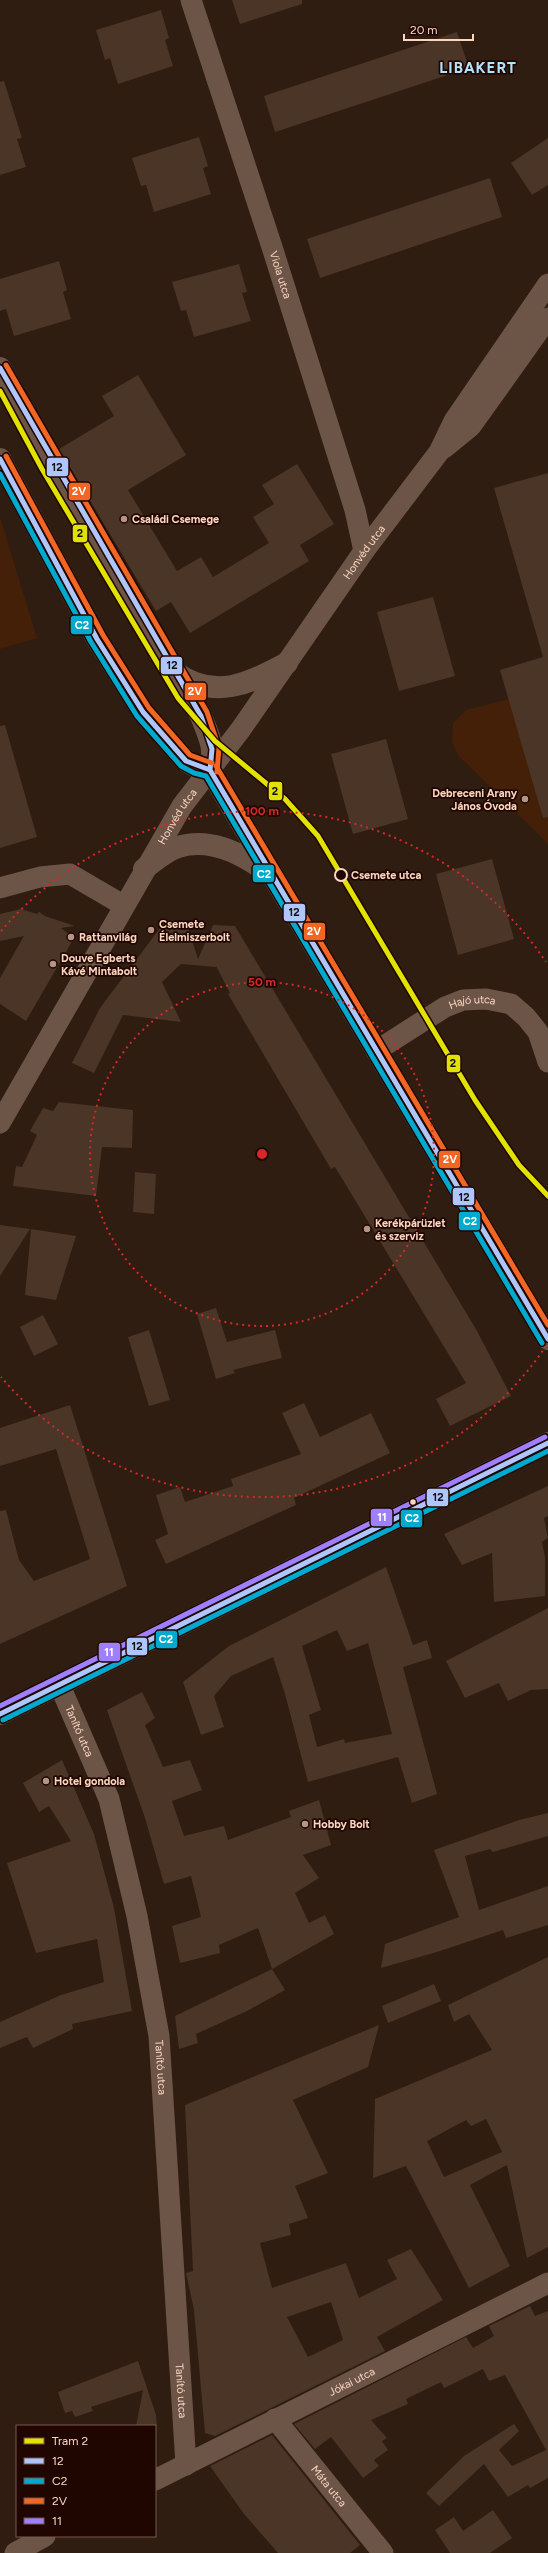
<svg xmlns="http://www.w3.org/2000/svg" width="548" height="2553" font-family="Figtree,sans-serif">
<style>
.built{fill:#432007}
.building{fill:#4a3526;fill-rule:evenodd}
.lines{fill:none;stroke-linecap:round;stroke-linejoin:round}
.minor{stroke:#6c5547;stroke-width:21}
.tertiary{stroke:#6c5547;stroke-width:22}
.bus-1-casing{stroke:#1f0600;stroke-width:8}
.bus-2-casing{stroke:#1f0600;stroke-width:8}
.bus-3-casing{stroke:#1f0600;stroke-width:8}
.bus-4-casing{stroke:#1f0600;stroke-width:8}
.bus-1{stroke:#aec6fc;stroke-width:5}
.bus-2{stroke:#00a9ce;stroke-width:5}
.bus-3{stroke:#f26522;stroke-width:5}
.bus-4{stroke:#9e80ff;stroke-width:5}
.tram-1-casing{stroke:#1f0600;stroke-width:8}
.tram-1{stroke:#e2e200;stroke-width:5}
.ring{fill:none;stroke:#d62828;stroke-width:2;stroke-dasharray:2 4}
.poi-dot{fill:#b59583;stroke:#1f0600;stroke-width:1.5}
.stop-dot{fill:#1f0600;stroke:#fdd6c0;stroke-width:2}
.bus-dot{fill:#fdd6c0;stroke:#1f0600;stroke-width:1.5}
.labels{text-anchor:middle;stroke-width:3.5;stroke-linejoin:round;paint-order:stroke}
.street-label{font-size:11px;fill:#fdd6c0;stroke:#1f0600}
.poi-label{font-size:11px;font-weight:bold;fill:#fdd6c0;stroke:#1f0600;text-anchor:start}
.stop-label{font-size:11px;font-weight:bold;fill:#fdd6c0;stroke:#1f0600;text-anchor:start}
.district-label{font-size:15px;font-weight:bold;letter-spacing:1px;fill:#b3e3fc;stroke:#1f0600}
.centre{fill:#d62828;stroke:#1f0600;stroke-width:2}
.ring-label{font-size:12px;text-anchor:middle;font-weight:bold;fill:#d62828;stroke:#1f0600;stroke-width:3.5;stroke-linejoin:round;paint-order:stroke}
.line-badge{stroke:#1f0600;stroke-width:1.5}
.badge-label{font-size:11px;text-anchor:middle;font-weight:bold;fill:#fff}
.pale-badge-label{font-size:11px;text-anchor:middle;font-weight:bold;fill:#111}
</style>
<rect width="100%" height="100%" fill="#2f1d11"/>
<path class="built" d="M0,517l37,121 -37,11z
M548,689v155l-90,-89 -6,-13 1,-19 13,-13z"/>
<path class="building" d="M232,0h70v4l-62,20z
M161,10l8,28 -4,2 8,26 -55,18 -8,-26 -5,2 -9,-30z
M457,32l12,36 -194,64 -11,-36z
M4,81l18,57 -5,1 9,28 -26,8v-93z
M199,137l9,29 -5,2 8,26 -57,18 -8,-27 -5,1 -9,-28z
M548,138v47l-16,10 -21,-32z
M490,178l12,39 -182,61 -13,-39z
M59,261l8,29 -4,2 8,27 -57,17 -8,-27 -6,2v-32z
M239,264l8,28 -5,1 9,28 -57,16 -8,-27 -5,1 -9,-29z
M138,375l48,80 -58,35 49,81 24,-14 12,20 56,-34 -16,-26 21,-13 -12,-19 35,-21 37,60 -34,21 9,16 -119,72 -19,-31 -15,9 -97,-162 55,-33 -12,-20z
M548,473v344l-5,1 -43,-148 43,-13 -49,-169z
M433,597l22,79 -56,15 -22,-79z
M5,725l32,112 -37,11v-122z
M386,739l22,80 -55,15 -22,-80z
M492,859l22,80 -56,16 -22,-81z
M21,909l16,5 2,-2 6,4 30,10 -14,2 13,10 -48,83 -26,-17v-26l24,-42 -24,5v-27z
M166,920l20,2 12,37 15,-34 22,1 242,405 34,65 -61,30 -14,-27 30,-16 -131,-216 -4,2 -103,-175 2,-1 -14,-27v1l-35,-3 -19,18 19,40 -58,-7 -29,58 -22,-10 28,-55z
M59,1102l74,8 -1,38 -30,-1 -6,49 -83,-10 3,-20 6,1 15,-32 -7,-4 13,-23 10,3z
M135,1172l21,2 -2,40 -21,-2z
M0,1225l30,4 -30,47z
M31,1229l45,7 -20,64 -31,-5z
M216,1308l11,34 48,-12 7,28 -49,12 2,3 -19,6 -19,-65z
M43,1315l15,29 -24,12 -14,-29z
M149,1330l21,70 -21,6 -21,-69z
M304,1403l16,34 51,-24 19,40 -96,45 2,7 -130,59 -11,-24 13,-6 -12,-39 24,-8 5,15 48,-16 -2,-7 70,-25 -19,-41z
M70,1405l57,181 -127,58v-133l6,-1 13,50 15,21 56,-22 -34,-110 -56,17v-38z
M548,1486v30l-4,2 4,20 -6,4 3,15v39l-51,6 -2,-49 -30,12 -18,-31z
M386,1567l27,78 14,-5 5,18 -29,9 34,127 -25,9 -14,-46 -90,25 -23,-88 -12,-37 -42,19 -17,20 10,31 -23,8 -18,-53 46,-36zM337,1630l10,21 21,-8 24,91 -47,9 -1,-4 -27,8 -8,-32 12,-5 -19,-64z
M548,1608v81l-17,1 -23,11 -9,-18 -34,15 -19,-37z
M142,1692l13,26 -10,7 18,42 27,-7 12,30 -30,11 12,35 40,-10 4,14 63,-23 -2,-6 30,-11 12,45 -28,10 16,23 -24,15 14,30 16,-8 9,19 -62,35 -14,-41 -39,17 1,8 -40,10 -8,-37 29,-9 -10,-41 -27,8 -19,-66 -38,-108z
M62,1760l32,74 20,74 18,103 -60,13 1,5 -40,19 -6,-11 -27,11v-26l61,-27 43,-13 -7,-43 -61,14 -29,-90 64,-22 -22,-35 -10,6 -16,-29z
M548,1813v23l-55,16 -3,-3 -25,7 14,54 69,-24v39l-42,13 -3,-8 -66,22 -56,16 4,-24 74,-27 -25,-67 85,-30z
M548,1957v290l-21,11 -20,-93 -37,20 40,81 -41,22 -63,-122 -33,12 2,-79 117,-49 -23,-36 -15,8 -6,-17zM486,2119l16,33 -58,25 -17,-36 39,-21 5,6z
M272,1969l13,21 -38,21 -51,23 2,9 -19,6 -4,-33z
M434,1984l7,17 -53,22 -6,-17z
M379,2025l-11,42 -75,33 35,73 -33,13 13,32 -19,6 2,11 -31,8 12,45 74,-25 13,35 38,-19 -10,-19 24,-11 32,51 -66,37 8,14 -170,85 -10,-3 -11,-123 -8,-37 7,-2 -8,-166zM331,2302l12,38 -35,17 -21,-40z
M530,2306l5,10 13,-5v167l-18,10 -2,-3 -20,12 -24,-33 -45,42 -13,-13 38,-37 50,-32 5,7 -20,19 13,16 34,-16 -41,-75 -16,6 -6,-12 -39,19 -3,-6 -35,17 2,5 -37,16 16,18 -5,3 6,9 -14,10 5,6 -16,12 -32,-41 -16,12 -21,-25 172,-87 7,11 21,-12 -5,-10z
M138,2361l18,54 1,11h-21l7,-36 -52,17 2,4 -18,6 -3,-6 -7,2 -7,-21z
M272,2435l88,110 -10,8h-72l-34,-39 -34,-48z
M493,2510l19,28 -22,15h-40l-15,-23 19,-13 9,14z"/>
<g class="lines">
<g class="minor">
<path id="s1" d="M191,0l81,247 83,263 9,41"/>
<path d="M444,448l27,-22 77,-108"/>
<path d="M0,888l40,-11 30,-3 53,31"/>
<path id="s2" d="M376,1051l69,-44 18,-7 23,-1 25,5 15,13 12,15 10,30"/>
<path id="s3" d="M0,1123l182,-317 59,-77 123,-178 75,-99 15,-31 94,-137"/>
<path id="s4" d="M60,1686l49,113 28,117 22,120 27,429"/>
<path id="s5" d="M275,2419l108,134"/>
<path id="s6" d="M155,2480l393,-197"/>
<path d="M15,2553l30,-17"/>
</g>
<path class="tertiary" d="M0,368l39,71 162,277c8,20 15,33 9,54
M0,459l97,180 46,73 43,49 11,6 13,3
M176,673c39,27 73,11 111,-10
M210,770l338,569
M144,869c10,-8 22,-18 34,-22 32,-10 65,7 90,26
M0,1714l548,-271"/>
<defs>
<path id="bus-1" d="M0,368l201,348 11,33 -2,21
M0,459l97,180 46,73 43,49 24,9
M210,770l338,569
M0,1714l548,-271"/>
<path id="bus-2" d="M0,474l91,168 46,74 44,50 13,7 12,3 336,567
M3,1720l545,-269"/>
<path id="bus-3" d="M6,365l201,347 12,36 -2,24
M6,456l97,179 46,73 41,47 22,8
M216,766l332,559"/>
<path id="bus-4" d="M0,1706l545,-269"/>
</defs>
<use href="#bus-1" class="bus-1-casing"/>
<use href="#bus-2" class="bus-2-casing"/>
<use href="#bus-3" class="bus-3-casing"/>
<use href="#bus-4" class="bus-4-casing"/>
<use href="#bus-1" class="bus-1"/>
<use href="#bus-2" class="bus-2"/>
<use href="#bus-3" class="bus-3"/>
<use href="#bus-4" class="bus-4"/>
<defs>
<path id="tram-1" d="M0,391l42,78 136,229 37,43 70,58 33,37 157,264 44,65 29,31"/>
</defs>
<use href="#tram-1" class="tram-1-casing"/>
<use href="#tram-1" class="tram-1"/>
</g>
<g class="ring">
<circle cx="262" cy="1154" r="172"/>
<path d="M546 1346A343 343 0 0 1 1 1377M1 931A343 343 0 0 1 546 962"/>
</g>
<g class="poi-dot">
<circle cx="124" cy="519" r="4"/>
<circle cx="525" cy="799" r="4"/>
<circle cx="151" cy="930" r="4"/>
<circle cx="71" cy="937" r="4"/>
<circle cx="53" cy="964" r="4"/>
<circle cx="367" cy="1229" r="4"/>
<circle cx="46" cy="1781" r="4"/>
<circle cx="305" cy="1824" r="4"/>
</g>
<circle class="stop-dot" cx="341" cy="875" r="6"/>
<circle class="bus-dot" cx="413" cy="1502" r="3.5"/>
<g class="labels">
<g class="street-label">
<text dy="4" stroke="none"><textPath href="#s1" startOffset="289">Viola utca</textPath></text>
<text dy="4" stroke="none"><textPath href="#s3" startOffset="678">Honvéd utca</textPath></text>
<text dy="4" stroke="none"><textPath href="#s3" startOffset="354">Honvéd utca</textPath></text>
<text dy="4" stroke="none"><textPath href="#s2" startOffset="110">Hajó utca</textPath></text>
<text dy="4" stroke="none"><textPath href="#s4" startOffset="49">Tanító utca</textPath></text>
<text dy="4" stroke="none"><textPath href="#s4" startOffset="397">Tanító utca</textPath></text>
<text dy="4" stroke="none"><textPath href="#s6" startOffset="220">Jókai utca</textPath></text>
<text dy="4" stroke="none"><textPath href="#s4" startOffset="721">Tanító utca</textPath></text>
<text dy="4" stroke="none"><textPath href="#s5" startOffset="86">Máta utca</textPath></text>
</g>
<g class="poi-label">
<text x="132" y="523">Családi Csemege</text>
<text x="517" y="797" text-anchor="end">Debreceni Arany<tspan x="517" dy="13">János Óvoda</tspan></text>
<text x="159" y="928">Csemete<tspan x="159" dy="13">Élelmiszerbolt</tspan></text>
<text x="79" y="941">Rattanvilág</text>
<text x="61" y="962">Douve Egberts<tspan x="61" dy="13">Kávé Mintabolt</tspan></text>
<text x="375" y="1227">Kerékpárüzlet<tspan x="375" dy="13">és szerviz</tspan></text>
<text x="54" y="1785">Hotel gondola</text>
<text x="313" y="1828">Hobby Bolt</text>
</g>
<g class="stop-label">
<text x="351" y="879">Csemete utca</text>
</g>
<g class="district-label">
<text x="478" y="73">LIBAKERT</text>
</g>
</g>
<circle cx="262" cy="1154" r="6" class="centre"/>
<g class="ring-label">
<text x="262" y="815">100 m</text>
<text x="262" y="986">50 m</text>
</g>
<g class="line-badge">
<rect x="46" y="457" width="23" height="20" rx="4" fill="#aec6fc"/>
<rect x="68" y="482" width="23" height="19" rx="4" fill="#f26522"/>
<rect x="72" y="524" width="16" height="19" rx="4" fill="#e2e200"/>
<rect x="70" y="615" width="23" height="20" rx="4" fill="#00a9ce"/>
<rect x="160" y="656" width="23" height="19" rx="4" fill="#aec6fc"/>
<rect x="184" y="682" width="23" height="19" rx="4" fill="#f26522"/>
<rect x="268" y="781" width="15" height="20" rx="4" fill="#e2e200"/>
<rect x="252" y="864" width="23" height="19" rx="4" fill="#00a9ce"/>
<rect x="283" y="903" width="23" height="19" rx="4" fill="#aec6fc"/>
<rect x="303" y="922" width="23" height="19" rx="4" fill="#f26522"/>
<rect x="446" y="1054" width="15" height="19" rx="4" fill="#e2e200"/>
<rect x="438" y="1150" width="23" height="19" rx="4" fill="#f26522"/>
<rect x="452" y="1187" width="23" height="19" rx="4" fill="#aec6fc"/>
<rect x="458" y="1211" width="23" height="20" rx="4" fill="#00a9ce"/>
<rect x="426" y="1488" width="23" height="19" rx="4" fill="#aec6fc"/>
<rect x="370" y="1508" width="23" height="19" rx="4" fill="#9e80ff"/>
<rect x="400" y="1509" width="23" height="19" rx="4" fill="#00a9ce"/>
<rect x="155" y="1630" width="23" height="19" rx="4" fill="#00a9ce"/>
<rect x="126" y="1637" width="22" height="19" rx="4" fill="#aec6fc"/>
<rect x="98" y="1642" width="23" height="20" rx="4" fill="#9e80ff"/>
</g>
<g class="badge-label">
<text x="79" y="495">2V</text>
<text x="82" y="629">C2</text>
<text x="195" y="695">2V</text>
<text x="264" y="878">C2</text>
<text x="314" y="935">2V</text>
<text x="450" y="1163">2V</text>
<text x="470" y="1225">C2</text>
<text x="382" y="1521">11</text>
<text x="412" y="1522">C2</text>
<text x="166" y="1643">C2</text>
<text x="109" y="1656">11</text>
</g>
<g class="pale-badge-label">
<text x="57" y="471">12</text>
<text x="80" y="537">2</text>
<text x="172" y="669">12</text>
<text x="275" y="795">2</text>
<text x="294" y="916">12</text>
<text x="453" y="1067">2</text>
<text x="464" y="1201">12</text>
<text x="438" y="1501">12</text>
<text x="137" y="1650">12</text>
</g>
<rect x="16" y="2425" width="140" height="112" fill="#1f0600" stroke="#78594d"/>
<rect x="24" y="2438" width="20" height="6" fill="#e2e200" stroke="#78594d"/>
<text x="52" y="2445" font-size="12" fill="#fdd6c0">Tram 2</text>
<rect x="24" y="2458" width="20" height="6" fill="#aec6fc" stroke="#78594d"/>
<text x="52" y="2465" font-size="12" fill="#fdd6c0">12</text>
<rect x="24" y="2478" width="20" height="6" fill="#00a9ce" stroke="#78594d"/>
<text x="52" y="2485" font-size="12" fill="#fdd6c0">C2</text>
<rect x="24" y="2498" width="20" height="6" fill="#f26522" stroke="#78594d"/>
<text x="52" y="2505" font-size="12" fill="#fdd6c0">2V</text>
<rect x="24" y="2518" width="20" height="6" fill="#9e80ff" stroke="#78594d"/>
<text x="52" y="2525" font-size="12" fill="#fdd6c0">11</text>
<path d="M404 34v6h69v-6" fill="none" stroke="#fdd6c0" stroke-width="2"/>
<text x="410" y="34" font-size="12" fill="#fdd6c0" stroke="#1f0600" stroke-width="3" paint-order="stroke">20 m</text>
</svg>
